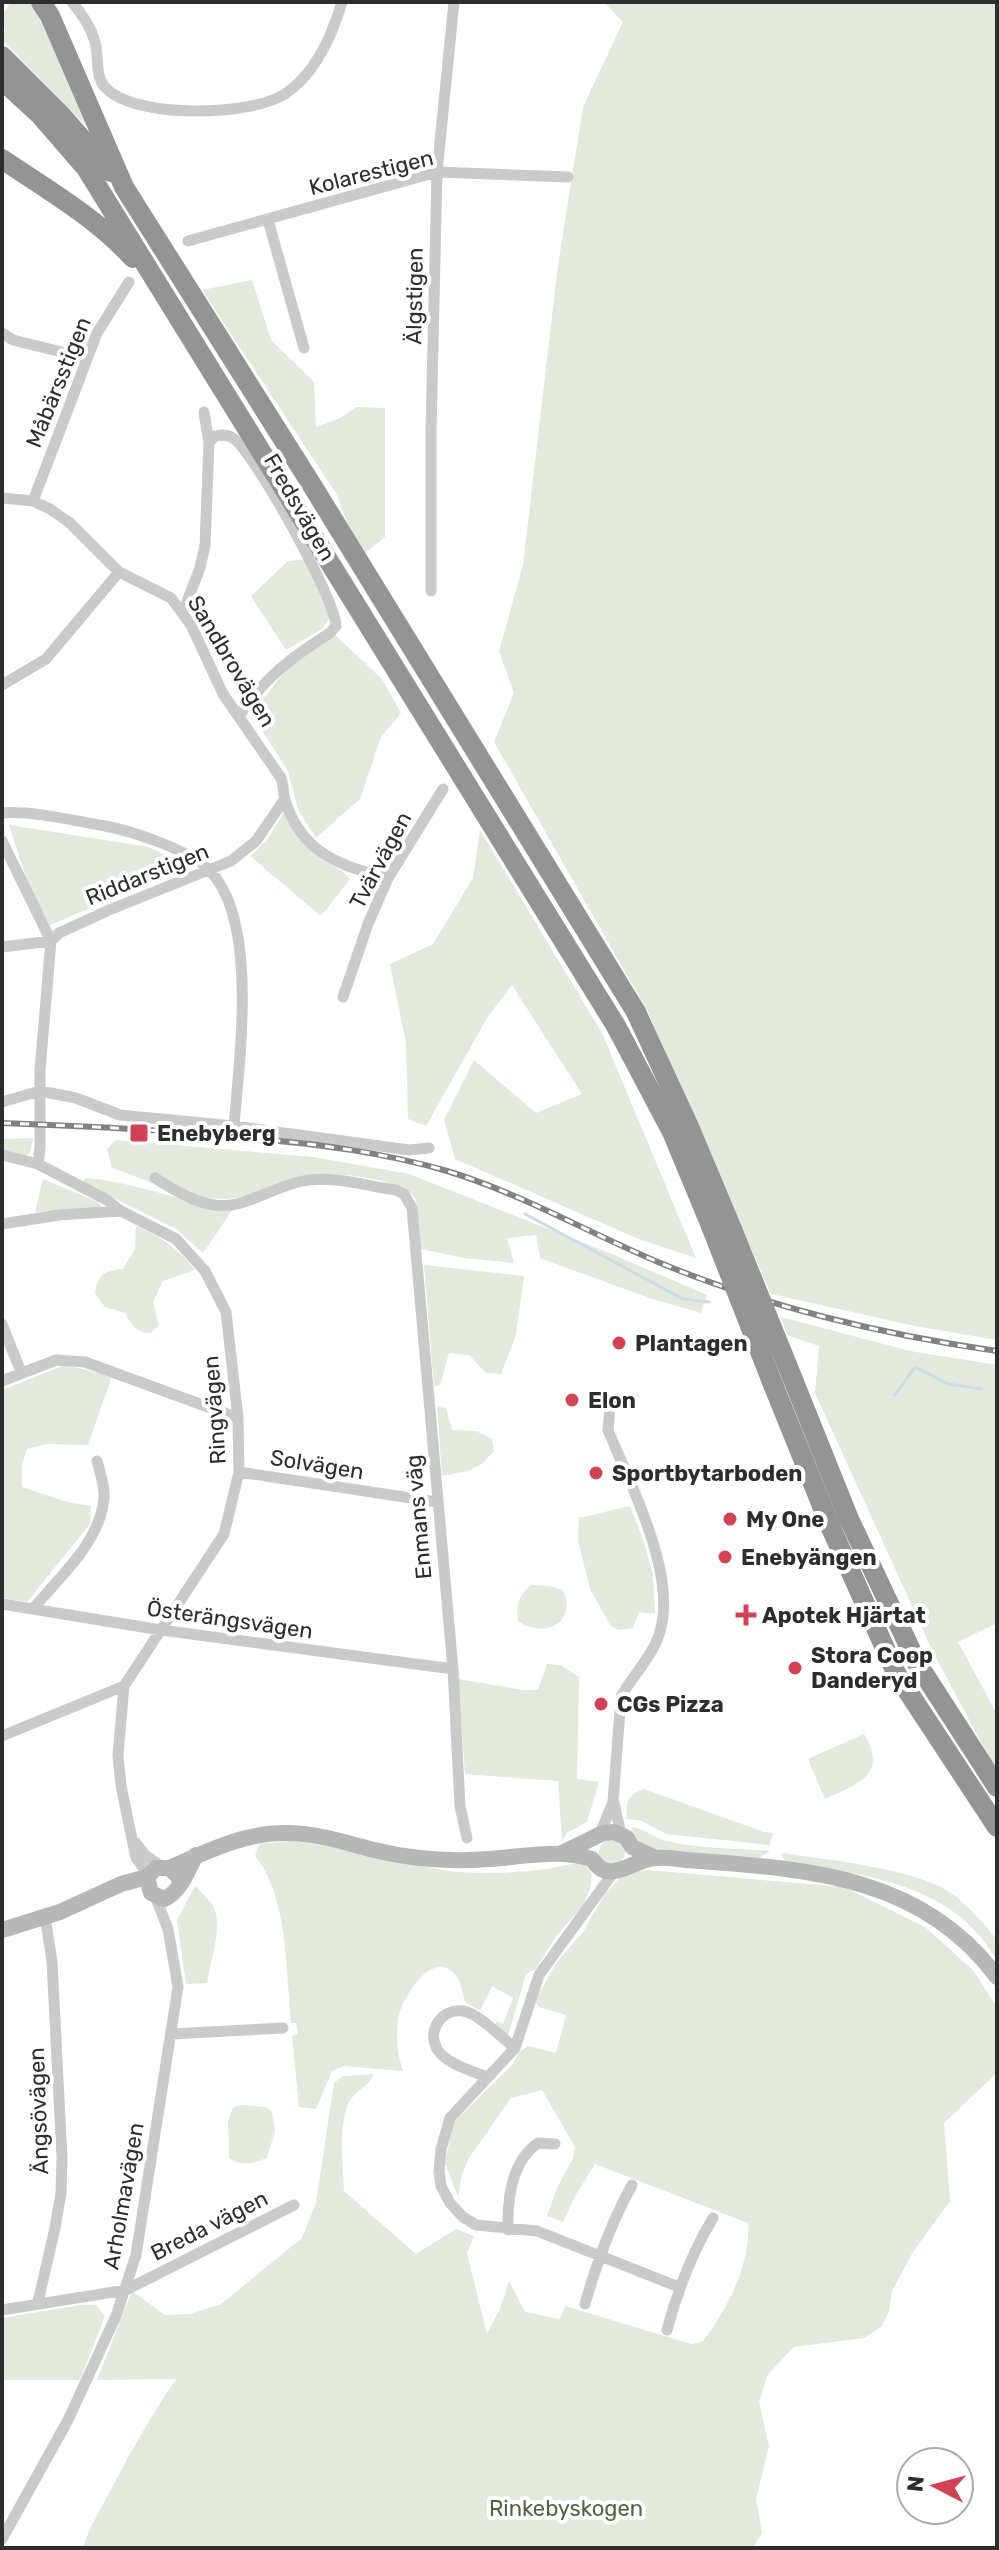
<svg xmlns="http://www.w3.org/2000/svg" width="999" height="2550" font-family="Rubik,sans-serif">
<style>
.green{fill:#e3e9dc}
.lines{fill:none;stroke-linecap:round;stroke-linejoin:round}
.stream{stroke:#cadde6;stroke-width:3}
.minor{stroke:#cacaca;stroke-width:11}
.secondary{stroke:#b7b7b7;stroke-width:16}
.motorway{stroke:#949494;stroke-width:20}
.rail-casing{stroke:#828282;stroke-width:6}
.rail{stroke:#fff;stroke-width:3;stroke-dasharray:9;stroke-linecap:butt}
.motorway-bridge{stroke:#949494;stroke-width:20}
.poi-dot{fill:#cf4355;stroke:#fff;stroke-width:3}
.labels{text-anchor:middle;stroke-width:8;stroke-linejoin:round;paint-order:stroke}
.street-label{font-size:22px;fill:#2d2d2d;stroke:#fff}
.poi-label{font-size:22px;font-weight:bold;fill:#2d2d2d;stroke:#fff;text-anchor:start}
.park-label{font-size:22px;fill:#526340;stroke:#fff}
</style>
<rect width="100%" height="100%" fill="#fff"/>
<path class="green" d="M11,2h19l13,23 40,86 2,14 -83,-85 3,-11 -3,-2v-12z
M604,2h393v1338l-82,-14 -144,-32 -123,-282 -154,-270 20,-49 -15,-42 24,-86 35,-300 25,-158 40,-85z
M252,280l19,60 43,42 2,45 24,-9 16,-11 29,1v129l-21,17 -14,-23 -13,-36 -135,-205z
M307,559l23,58 -8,12 -36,21 -35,-54 37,-35z
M334,634l48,45 19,34 -20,24 -21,62 -44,39 -18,-29 -10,-38 -37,-57 43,-54z
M284,812l4,1c8,13 15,29 25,39 12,12 26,14 37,27l-29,37 -71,-60 18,-17z
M9,825l140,22 41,19 -140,59 -20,-35z
M480,830l122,203 94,225 -55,-18 -186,-81 -11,-39 30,-60 62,53 46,-19 -70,-109 -25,33 -61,108 -18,-7 -2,-76 -16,-79 43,-20 40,-66z
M33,1138l-3,15 -6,4 -22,1v-19z
M116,1140l197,17 96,17 203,80 95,41 -6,18 -49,-14 -112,-41 -4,-23 -29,3 7,25 -50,-5 -43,-9 -5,-49c-12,-23 -91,-30 -116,-24 -25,5 -49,23 -76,23 -38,0 -77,-19 -112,-31l-5,-19z
M86,1178c50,4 97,25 147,31l-30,44 -27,-24 -94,-47z
M43,1179l55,23 5,7 -68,3z
M136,1226c25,11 43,23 59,44l-32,11 -10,21 6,24 -8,7c-14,0 -20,-8 -26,-20l-20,-6 -10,-13c2,-18 9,-24 28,-25l12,-20z
M424,1265l100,11 -8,59 -15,39 -15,-1 -17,-18 -20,-2 -9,32 -6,2z
M781,1317l129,34 87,14v258l-39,19 39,72v49l-4,2 -60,-113 -118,-259 4,-47 -32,-11z
M65,1365l47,11 -24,69 -43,-1 -18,5 -5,15v23l45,15 24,4 -1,18 -63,78 -25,-4v-208z
M437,1407l9,1 6,22 24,1 16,8 2,12 -12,13 -14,7 -26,5z
M630,1506l13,33 10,36 2,39 -16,-2 -6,16 -15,2 -8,-5 -20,-36 -12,-48 1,-23z
M531,1585l19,1 13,4c15,34 -20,49 -45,31 -2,-16 1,-26 13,-36z
M547,1664l13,1 19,12 -2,102 22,3 -12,40 -20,11 -5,7 -4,-59 -93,-7 -7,-95 65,11h15z
M864,1734c25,41 -7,50 -39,65l-17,-40z
M644,1789l120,43 9,1 -3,12 -104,-11 -24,-13 -15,-2c-2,-17 1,-25 17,-30z
M631,1827c12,1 23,11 35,14 33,8 70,7 104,10l-12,8 -101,-8 -19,-8z
M599 1852a13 13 0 1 1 26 0a13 13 0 1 1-26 0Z
M291,1841c53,5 105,22 157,30 33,4 73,2 105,-3 11,-2 20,-5 30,-6l9,12 -2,15 -7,17 -27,30 -20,33 -10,5 -18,62 -12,-9v-6l7,3 10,-26 -21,-12 -12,25 -15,-9c-3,-9 -4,-22 -11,-29 -23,-22 -50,23 -55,42 -4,19 -2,38 4,56l-59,-5 -12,5 -16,38 -17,-2 -7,-71 6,-2 -2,-11h-5c-5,-51 -3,-128 -36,-167l5,-12z
M783,1853c46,7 126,15 165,38 19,12 35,32 49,49v20c-45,-78 -131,-84 -211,-98l-5,-7z
M647,1870l197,17 81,40 48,43 24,37v66l-53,50 6,78 -37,51 -21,39 -3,20 -7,15 -18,12 -70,9 -26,27 -9,28 10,44 -13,53 6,34 -9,15h-670c5,-18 15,-34 24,-51 21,-40 43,-80 69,-118l-79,1 35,-89 33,24 25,-1 31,-10 81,-66 14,-35 18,-120 9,-7 31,-2c-5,12 -18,16 -25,28 -11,22 -6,65 -5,89l72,63 40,-25 18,7 -7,17 20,81 13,-25 9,-28 16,31 35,7 5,-13 126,38 11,-2c25,-31 49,-79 46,-119l-153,-59 -20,32 -12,26 -16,-6 10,-28 16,-30 2,-11 -33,-57 -31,8 -42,60 -7,16 -4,23 -13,-34 8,-40 59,-58 7,-13 9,-6 28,7 10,-38 -27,-8 -4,-6 21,-38 27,-31 22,-38 20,-22z
M195,1886c6,6 14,13 18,20 11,18 -3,56 -6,77l-21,1 -9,-64z
M242,2105l24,2 6,5 3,19 -8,27c-13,5 -26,9 -38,0l-1,-37 5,-14z
M80,2305h16l9,11 -25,64h-78v-62z"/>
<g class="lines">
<path class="stream" d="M525,1214l158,85 26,3
M895,1395l20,-28 33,17 34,5"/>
<path class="minor" d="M72,2c9,11 18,23 22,37 6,14 0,35 10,47 28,34 147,30 181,8 30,-20 47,-58 57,-92
M268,220l36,128
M188,241l249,-69 131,5
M2,333l11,7 73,18
M204,412l5,31
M2,498l31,3 17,8 20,14 49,49 52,26 20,27 32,69 58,84c3,9 2,17 5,25 17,51 55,63 102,75
M33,501l64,-168 32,-51
M431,591v-161l6,-258 17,-170
M183,612l17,-44 5,-23 4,-102 6,-7c6,-1 13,-2 18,2 22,15 103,162 103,188l-6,7c-37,23 -67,46 -91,83
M2,685l44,-26 73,-87
M2,813c27,-3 74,8 103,13 27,5 85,24 105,45 49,50 29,190 24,255
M2,841l49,100 -11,129v77l-2,17 69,36 14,11
M2,947l49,-6 8,-8 50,-23 122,-49 25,-20 28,-41
M343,997l25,-73 20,-46 55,-89
M2,1102l38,-11 36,7 44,17 114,11 175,24 20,-2
M2,1155l36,9
M155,1178c24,15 52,33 82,26 22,-6 43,-18 65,-23 29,-6 65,5 94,9l8,4 8,14 41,461 7,137 7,32
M2,1224l57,-9 62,-4 55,28 29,32 21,41 12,106 1,54 -15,62 -100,152 -6,69 3,31 15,72 12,16
M2,1324l19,48
M2,1381l54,-21 29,2 153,56
M239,1472l198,30
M2,1604l159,26 292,39
M33,1609c27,-33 67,-66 71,-111 1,-12 -4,-26 -7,-37
M2,1736l122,-50
M614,1803l7,31
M599,1836l14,-34 8,-105c10,-20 28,-36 36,-57 25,-58 -26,-153 -49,-210l2,-22 23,-10
M136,1843l9,12 17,12
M613,1873l-74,102 -24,73 -65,70 -9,31 -2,22 2,15 9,17 13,14 13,8 61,6 142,56
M171,2034l112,-6
M487,2077c-15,-6 -41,-13 -50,-28 -10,-18 4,-41 26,-38 15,2 39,27 52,37
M508,2230c-1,-31 3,-68 30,-87l17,1
M38,2302l17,-74 6,-35 1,-35 -10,-197 -7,-44
M585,2304c12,-42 26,-81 47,-119
M2,2310l124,-20 168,-85
M667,2330c11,-41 24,-76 46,-112
M2,2539l66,-119 48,-104 20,-61 42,-268 -10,-58 -13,-33"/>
<path class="secondary" d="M562,1853l41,-20 11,-1 13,6 5,9 24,11
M169,1868c37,-16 74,-35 116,-35 31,0 59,9 89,17 37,9 77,12 115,9 34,-2 70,-11 103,0 17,28 40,0 64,-1 10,-1 21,1 31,2 117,9 234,14 310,117
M180,1883l-2,-7 -9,-8h-13l-9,9 4,16 13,6c16,-6 24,-29 32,-44
M2,1930l58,-18 61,-28 26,-7"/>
<path class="motorway" d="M41,2l9,14 74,171 186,295 326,530 54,117 42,100
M2,56l60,60 49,56
M2,80l38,35 46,53 530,858 56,106 39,94
M2,159c46,31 93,58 131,99
M792,1377l57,142 68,144 80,124
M774,1387l57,141 66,147 100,152"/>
<defs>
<path id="rail" d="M2,1123c83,3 165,7 248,15 66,6 132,14 197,33 73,22 140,61 211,91 105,44 226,73 339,89"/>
</defs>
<use href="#rail" class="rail-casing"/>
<use href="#rail" class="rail"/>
<path class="motorway-bridge" d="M711,1226l63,161
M732,1229l60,148"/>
</g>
<g class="poi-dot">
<rect x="129" y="1123" width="20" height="20" rx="4"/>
<circle cx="619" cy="1343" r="8"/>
<circle cx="572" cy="1400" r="8"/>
<circle cx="596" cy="1473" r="8"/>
<circle cx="730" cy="1519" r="8"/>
<circle cx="725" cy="1557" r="8"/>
<path d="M742 1603h8v8h8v8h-8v8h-8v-8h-8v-8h8z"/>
<circle cx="795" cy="1668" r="8"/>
<circle cx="601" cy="1704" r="8"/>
</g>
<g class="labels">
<g class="street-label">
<text transform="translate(371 172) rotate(-14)" y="8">Kolarestigen</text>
<text transform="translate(414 296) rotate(-89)" y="8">Älgstigen</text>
<text transform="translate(58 382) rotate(-68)" y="8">Måbärsstigen</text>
<text transform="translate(300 507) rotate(60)" y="8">Fredsvägen</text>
<text transform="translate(232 661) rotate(59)" y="8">Sandbrovägen</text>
<text transform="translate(380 860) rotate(-62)" y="8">Tvärvägen</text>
<text transform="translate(147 874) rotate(-22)" y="8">Riddarstigen</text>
<text transform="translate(214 1410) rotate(-94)" y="8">Ringvägen</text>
<text transform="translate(317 1464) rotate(9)" y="8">Solvägen</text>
<text transform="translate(418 1517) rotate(-95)" y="8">Enmans väg</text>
<text transform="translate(230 1619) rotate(8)" y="8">Österängsvägen</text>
<text transform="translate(38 2111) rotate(-92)" y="8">Ängsövägen</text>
<text transform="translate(123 2196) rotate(-80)" y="8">Arholmavägen</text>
<text transform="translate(209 2225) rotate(-27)" y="8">Breda vägen</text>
</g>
<g class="poi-label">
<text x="157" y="1141">Enebyberg</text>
<text x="635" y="1351">Plantagen</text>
<text x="588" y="1408">Elon</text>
<text x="612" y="1481">Sportbytarboden</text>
<text x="746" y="1527">My One</text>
<text x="741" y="1565">Enebyängen</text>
<text x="762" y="1623">Apotek Hjärtat</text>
<text x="811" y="1663">Stora Coop<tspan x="811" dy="25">Danderyd</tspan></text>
<text x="617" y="1712">CGs Pizza</text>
</g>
<g class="park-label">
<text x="566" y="2516">Rinkebyskogen</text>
</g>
</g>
<rect width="999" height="2550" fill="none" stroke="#2d2d2d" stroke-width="8"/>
<g transform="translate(935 2486) rotate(276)"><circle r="38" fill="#ffffff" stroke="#ababab" stroke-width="2"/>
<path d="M0-6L14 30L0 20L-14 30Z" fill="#cf4355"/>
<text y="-12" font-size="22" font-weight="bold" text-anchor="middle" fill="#2d2d2d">N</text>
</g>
</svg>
